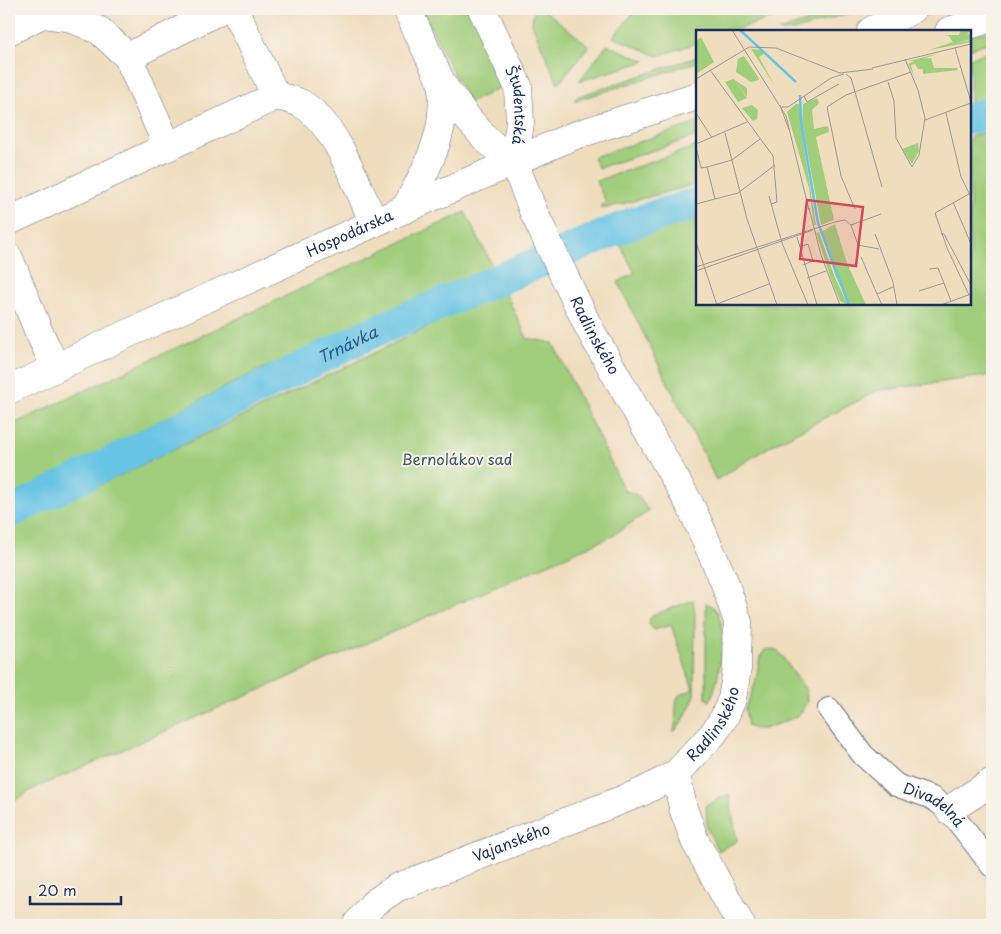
<svg xmlns="http://www.w3.org/2000/svg" width="1001" height="934" font-family="'Playpen Sans',sans-serif">
<style>
.green{fill:#a0ce7b;stroke:#5e7e6c}
.lines{fill:none;stroke-linecap:round;stroke-linejoin:round}
.canal{stroke:#67c4e5;stroke-width:32}
.pedestrian-casing{stroke:#666c80;stroke-width:24}
.minor-casing{stroke:#666c80;stroke-width:29}
.tertiary-casing{stroke:#666c80;stroke-width:29}
.pedestrian{stroke:#fff;stroke-width:22}
.minor{stroke:#fff;stroke-width:28}
.tertiary{stroke:#fff;stroke-width:28}
.labels{text-anchor:middle;stroke-width:4;stroke-linejoin:round;paint-order:stroke}
.street-label{font-size:15px;fill:#1b2f5e;stroke:#f7f3e8}
.park-label{font-size:15px;fill:#3c5765;stroke:#f7f3e8}
.water-label{font-size:16px;font-style:italic;fill:#2e5480;stroke:#f7f3e8}
.inset-river{fill:none;stroke:#67c4e5;stroke-width:2.5}
.inset-road{fill:none;stroke:#9b9798;stroke-width:1}
.view{fill:#d1495b;fill-opacity:0.15;stroke:#d1495b;stroke-width:2.5}
.inset-edge{fill:none;stroke:#1b2f5e;stroke-width:2.5}
</style>
<rect width="100%" height="100%" fill="#f7f3e8"/>
<filter id="ink" filterUnits="userSpaceOnUse"><feTurbulence type="fractalNoise" baseFrequency=".02" numOctaves="2"/><feDisplacementMap in="SourceGraphic" scale="10" xChannelSelector="R" yChannelSelector="G"/><feConvolveMatrix kernelMatrix="1 2 1 2 8 2 1 2 1" color-interpolation-filters="sRGB"/></filter>
<filter id="wash" filterUnits="userSpaceOnUse"><feTurbulence type="fractalNoise" baseFrequency=".0096" numOctaves="4" result="noise"/><feDisplacementMap in="SourceGraphic" scale="20" xChannelSelector="R" yChannelSelector="G"/><feGaussianBlur stdDeviation="1.12" result="paint"/><feColorMatrix in="noise" values="0 0 0 0 0 0 0 0 0 0 0 0 0 0 0 0 0 1.4 0 .05"/><feComposite in="paint" operator="in"/></filter>
<g filter="url(#wash)">
<rect width="100%" height="100%" fill="#f0ddbe"/>
<path class="green" d="M422,9h50l36,74 -38,20 -19,-34z
M537,9h6l46,37 -31,38 -26,-60 1,-9z
M637,9h163l-68,22h-35v12l-39,13 -45,-19z
M847,9h15l-69,22h-15z
M992,31v10l-22,8v-14z
M607,45l39,16 -67,20z
M992,51v47l-22,6v-46z
M697,57v5l-122,39 1,-3 3,-2z
M697,123v13l-99,32 -5,-11z
M992,130v245l-115,16 -103,53 -58,36 -98,-198 17,-9 -17,-32 79,-23v86h273v-167z
M697,146v38l-94,25 -2,-4 5,-3 -10,-21z
M465,212l29,57 -239,103 -246,126v-72z
M504,290l23,48 26,5 71,147 13,5 12,16 -39,26 -577,252 -24,15v-275z
M693,600l2,14 -1,84 -11,23 -9,11c3,-11 0,-26 4,-36l15,-7 -22,-64 -17,5 -5,-5 1,-7 3,-3z
M706,603c5,2 9,5 12,10 9,18 1,70 -8,88l-4,-2z
M772,649l7,3 27,38 1,11 -5,10 -6,6 -32,12h-9l-7,-3 -3,-17 10,-25 5,-27 5,-7z
M729,794l8,47 -19,10 -11,-23 -1,-23z"/>
<g class="lines">
<g class="canal">
<path d="M970,119l22,-7"/>
<path id="s1" d="M9,513l360,-179 264,-111 64,-20"/>
</g>
</g>
</g>
<g filter="url(#ink)">
<g class="lines">
<defs>
<g id="pedestrian">
<path id="s2" d="M829,709l34,46 33,30 36,13 17,12 43,56"/>
</g>
<g id="minor">
<path id="s3" d="M407,9l36,77 25,33 20,22 26,21 20,51 55,115 100,175"/>
<path id="s4" d="M482,9l36,77 2,37 -6,39"/>
<path d="M9,31l33,-17 29,4 29,13 28,26 94,-48"/>
<path d="M128,57l40,90"/>
<path d="M276,96c8,2 19,4 26,8 35,21 55,83 72,119"/>
<path d="M405,209c13,-24 27,-49 34,-76 4,-15 4,-31 4,-47"/>
<path d="M9,221l267,-125 -42,-87"/>
<path d="M9,258l29,72 18,38"/>
<path d="M676,774l7,34 12,33 46,84"/>
<path d="M949,810l43,-28"/>
<path id="s5" d="M356,925l17,-21 23,-16 246,-96 34,-18 37,-40 11,-16 8,-19 5,-30 1,-47 -14,-41 -32,-72"/>
</g>
<g id="tertiary">
<path d="M871,31l42,-22"/>
<path d="M949,31l43,-13"/>
<path id="s6" d="M9,390l107,-51 289,-130 168,-73 124,-40"/>
</g>
</defs>
<use href="#pedestrian" class="pedestrian-casing"/>
<use href="#minor" class="minor-casing"/>
<use href="#tertiary" class="tertiary-casing"/>
<use href="#pedestrian" class="pedestrian"/>
<use href="#minor" class="minor"/>
<use href="#tertiary" class="tertiary"/>
</g>
</g>
<g class="labels">
<g class="street-label">
<text dy="5" stroke="none"><textPath href="#s4" startOffset="104">Študentská</textPath></text>
<text dy="5" stroke="none"><textPath href="#s6" startOffset="375">Hospodárska</textPath></text>
<text dy="5" stroke="none"><textPath href="#s3" startOffset="381">Radlinského</textPath></text>
<text dy="5" stroke="none"><textPath href="#s5" startOffset="421">Radlinského</textPath></text>
<text dy="5" stroke="none"><textPath href="#s2" startOffset="145">Divadelná</textPath></text>
<text dy="5" stroke="none"><textPath href="#s5" startOffset="179">Vajanského</textPath></text>
</g>
<g class="park-label">
<text x="457" y="465">Bernolákov sad</text>
</g>
<g class="water-label">
<text dy="6" stroke="none"><textPath href="#s1" startOffset="378">Trnávka</textPath></text>
</g>
</g>
<g transform="translate(696 30)">
<rect width="275" height="275" fill="#f0ddbe"/>
<path d="M265,0h9l-3,5 4,-2v6l-18,5 18,-4v2l-42,8 24,-8 -4,-6 -5,-1h15zM5,7l13,25 -18,12v-33zM55,19l11,1 30,27 -27,-24 -6,4 16,29zM244,23l-17,6 8,-1 3,10h23l1,2 -35,4v-5h-5l-3,-5 -4,1 3,11 -6,-12 6,-3h-5zM48,26l14,21 1,3 -8,2 -15,-10 2,-13zM37,49l14,9v9l-12,-16 12,17 -9,4 -13,-20zM121,68l2,5 -7,7 2,19 14,-3 1,6 -13,5 18,83 -13,5 -19,-103 1,-18zM100,74h5l-1,17 16,104h-2l-5,-37 -22,-76zM56,75l6,5 -1,9 -4,2 -11,-13zM222,113l1,8 -7,13 -10,-15zM139,194l12,39 19,42h-16l-14,-28 -15,-45zM123,202l16,46 13,27 -8,-4 -8,-19 -16,-49z" fill="#a0ce7b"/>
<path class="inset-river" d="M44,0l56,52M104,65l1,27 17,101 31,82"/>
<path class="inset-road" d="M36,0l54,86 23,94M259,18l16,54M176,38l99,-24M14,40l63,86 4,46 -6,2M150,44l5,4 31,109M0,49l53,-32 27,1 64,25 33,-4M192,52l6,19 2,37 16,29 7,-12 6,-37 -7,-28 -13,-31M108,66l3,6 32,-18M84,75l9,25M86,77h6l43,-29 13,-4M0,83l16,25M250,83l15,64 10,20M229,90l46,-17M29,103l22,86 30,86M0,114l51,-22M0,117l5,21 6,-1 8,32M11,137l25,-7 28,-21M73,166l13,47 26,62M257,172l18,42M0,174l42,-11 37,-28M113,178l12,47 19,50M159,179l-14,-33 -14,-69 19,-12 65,-23M139,192l10,-2 6,5M155,195l7,20 21,4M155,195l30,-11M179,204l18,48 4,23M245,204h3l27,51M101,207l20,68M0,212l21,63M106,216l6,-2 5,17 -10,4M165,227l16,37M0,237l139,-45M233,239l9,-1 13,33M0,241l117,-41M111,248l19,-7M223,261l25,-8M273,265l-22,-47 -12,-35 34,-19M21,274l52,-20M186,275l-5,-11 16,-7M245,275l30,-11"/>
<path class="view" d="M111,170l56,7 -7,59 -56,-7z"/>
<rect width="275" height="275" class="inset-edge"/>
</g>
<rect width="1001" height="934" fill="none" stroke="#f7f3e8" stroke-width="30"/>
<path d="M30 896v8h91v-8" fill="none" stroke="#1b2f5e" stroke-width="2.5"/>
<text x="38" y="896" font-size="15" fill="#1b2f5e" stroke="#f7f3e8" stroke-width="4" paint-order="stroke">20 m</text>
</svg>
